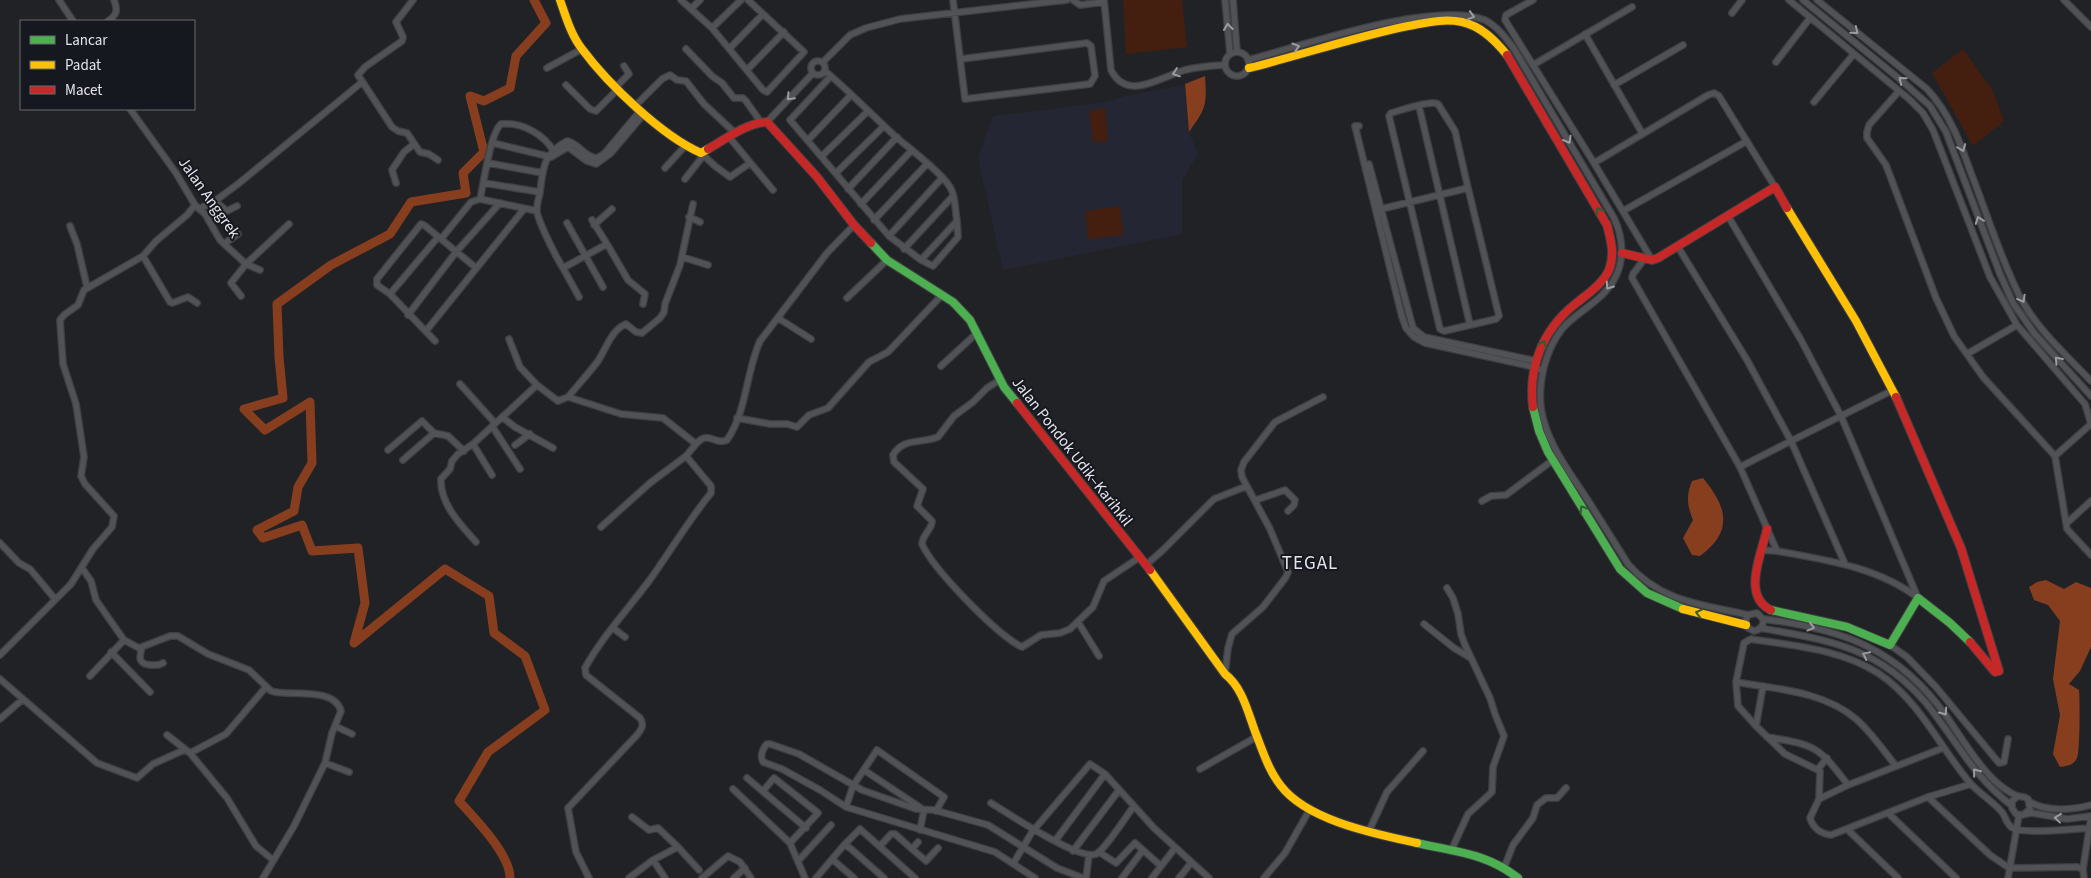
<svg xmlns="http://www.w3.org/2000/svg" width="2091" height="878" font-family="'Source Sans 3',sans-serif">
<style>
.built{fill:#242733}
.green{fill:#441f10}
.water{fill:#863e1f}
.lines{fill:none;stroke-linecap:round;stroke-linejoin:round}
.river{stroke:#863e1f;stroke-width:9}
.street-casing{stroke:#3e3f43;stroke-width:8}
.fast-casing{stroke:#3e3f43;stroke-width:10}
.slow-casing{stroke:#3e3f43;stroke-width:10}
.jam-casing{stroke:#3e3f43;stroke-width:10}
.street{stroke:#515255;stroke-width:5.5}
.fast{stroke:#4caf50;stroke-width:8}
.slow{stroke:#ffc107;stroke-width:8}
.jam{stroke:#c62828;stroke-width:8}
.oneway{stroke:#9a9ca0}
.oneway2{stroke:#2e5c35}
.labels{text-anchor:middle;stroke-width:4;stroke-linejoin:round;paint-order:stroke}
.street-label{font-size:16px;fill:#e4e5ea;stroke:#16181f}
.quarter-label{font-size:19px;letter-spacing:1px;fill:#e4e5ea;stroke:#16181f}
</style>
<rect width="100%" height="100%" fill="#212226"/>
<path class="built" d="M1184,85l5,47 9,22 -16,26v54l-179,36 -25,-112 15,-42 112,-14 21,-6z"/>
<path class="green" d="M1123,0h59l5,47 -61,7z
M1963,49l30,42 11,30 -31,25 -41,-73z
M1105,108l3,33 -15,1 -4,-31z
M1120,206l3,29 -35,4 -3,-28z"/>
<path class="water" d="M1205,76c2,30 1,32 -16,56l-4,-48z
M1703,478c24,29 31,53 -3,78l-8,-1 -9,-17 10,-18c-6,-15 -7,-24 -1,-39z
M2046,580l18,9 12,-7 15,6v59l-11,24 -11,13 10,6c1,9 1,63 -2,68 -3,7 -10,8 -17,9l-7,-13 7,-39 -7,-36 7,-58 -12,-16 -14,-5 -5,-13 8,-5z"/>
<g class="lines">
<path class="river" d="M510,878c0,-24 -35,-59 -51,-77l29,-49 57,-42 -20,-54 -31,-23 -5,-37 -44,-27 -91,74 11,-40 -7,-55 -46,3 -10,-26 -39,13 -6,-8 37,-19 4,-24 14,-24 -2,-61 -45,28 -21,-21 39,-11 -4,-41 -2,-53 54,-39 59,-31 21,-32 55,-9 -3,-20 21,-21 -14,-56 14,5 26,-13 6,-32 30,-33 -12,-23"/>
<defs>
<path id="street" d="M59,0l14,21
M413,0l-17,22 7,15 -1,4 -37,26 -7,8 34,52 6,4 9,2 13,19 9,2 9,6
M681,0l31,28
M741,0l-29,28 51,62 4,2 37,-40 -56,-52
M953,0l12,99 125,-15 5,-8 -4,-30 -4,-3 -126,16
M1073,0l7,5 24,-3
M1104,0l7,70c16,32 49,7 74,0 12,-3 26,-4 39,-5
M1225,0l5,53
M1233,0l4,52
M1533,0l-27,15 -1,5 89,143 58,97
M1789,0l120,99 14,14 10,17 57,147 27,48 -50,29
M1803,0l99,81 28,25 16,26 54,142 13,29 21,30 57,63
M1817,0l110,89c23,25 33,53 44,84 16,41 29,84 49,124 17,32 46,58 71,84
M2064,0l27,27
M691,9l9,-9
M1732,13l10,-13
M108,21c9,-6 10,-11 6,-21
M1585,34l57,99
M730,48l33,-34
M686,49l26,27 10,7 12,15h9l3,3 14,20
M1225 64a12 12 0 1 1 24 0a12 12 0 1 1-24 0Z
M1248,60c57,-15 184,-60 237,-40 13,7 21,18 29,29l100,169c12,26 11,55 -12,77 -12,12 -29,21 -40,34 -17,22 -24,53 -21,79 5,35 30,66 48,94 13,21 26,41 39,62 33,38 73,40 120,51l9,-2 6,6c1,6 -2,11 -9,12l-6,-3 -3,-6 3,-7
M811 68a7 7 0 1 1 14 0a7 7 0 1 1-14 0Z
M823,62l27,-27 16,-7 34,-9 167,-19
M1776,62l34,-44
M1533,65l99,-58
M547,68l35,-19
M747,70l37,-38
M825,71c24,20 47,44 71,66 14,12 45,35 54,50 6,9 5,24 7,34l-36,39 -32,-24 -99,-116 41,-44
M566,85l24,24 6,2 22,-22
M1614,85l69,-40
M616,87l13,-13 -5,-8
M1899,91l-30,34 -2,7v6l19,27 50,133 18,38 29,41 72,79 12,73 24,26
M1814,102l39,-47
M635,106l27,-27 8,-4 7,5 9,1 18,23 31,29
M130,109l46,64 19,32 10,9 15,26 26,24 -15,19 10,13
M767,122l46,-49
M1359,126h-4l47,191 4,11 8,9 11,6 109,24 9,4
M729,137l44,53
M808,140l43,-45
M493,143l58,14
M701,153l14,13 15,11 20,-14
M553,156l15,-9 19,14 9,3 15,-11 33,-39
M822,156l46,-45
M488,163l55,10
M1594,163l114,-68 6,-2 5,3 56,91
M1369,164l44,164 11,9 112,24
M665,168l20,-22
M836,173l48,-47
M685,179l18,-23
M396,183l-4,-13 12,-18 10,-8
M484,183l56,9
M1468,188l31,128 -3,3 -26,6
M848,189l49,-52
M215,201l23,-17 123,-101
M861,204l51,-54
M199,209l16,-8 12,10 10,-5
M1376,210l5,-1c29,-7 58,-14 87,-21l-13,-57 -17,-27c-8,-4 -36,6 -47,9l-2,3 51,213 4,2 26,-6 -51,-219
M537,211l-57,-12c4,-16 10,-66 21,-75 21,-2 43,10 53,28
M1623,211l124,-70
M689,217l11,5
M592,220l15,24 -44,24c-7,-11 -24,-45 -26,-56 -1,-6 2,-14 3,-20 3,-24 3,-38 27,-51 13,3 18,17 30,17l7,-4 36,-43
M874,220l53,-56
M567,223l36,64
M594,225l18,-16
M70,226l7,18 10,43
M889,236l53,-58
M441,239l30,-37 9,-3
M224,244l14,-10
M607,244l21,36 17,14 -2,10
M1678,247l69,113 44,81 102,-51
M904,249l49,-53
M143,256l27,46 2,1 16,-6 9,6
M682,257l26,8
M1645,258l-12,16 -1,4 108,189 37,84c49,9 101,16 141,47l-77,-182 -40,-76 -73,-124
M921,260l12,6 25,-29 -1,-16
M563,268l16,29
M260,270l-14,-6 43,-40
M390,294l48,-57
M847,298l40,-38
M408,315l48,-63 44,-49
M778,318l33,21
M2017,325l68,79 6,20
M426,331l98,-122
M509,339l11,28 17,18
M435,341l-45,-47 -13,-9v-6l44,-55 3,1 51,42
M941,366l36,-33
M1000,380l-13,8 -14,14 -19,14 -16,21c-17,7 -34,0 -45,18l1,7 29,27 -6,17 15,15c0,9 -9,12 -10,23 11,25 75,91 100,103l19,-12 19,-2 10,-4 23,-22 11,-26 36,-24
M460,384l35,39
M568,397c10,-12 21,-24 30,-36 8,-12 13,-31 28,-37l10,8 6,1 18,-15 4,-6 1,-8 15,-39 13,-61
M502,417l13,10 38,21
M737,418l33,6h17l10,3 12,-12 19,-7 41,-46 19,-10 54,-57
M492,426l28,43
M473,444l19,31
M515,445l15,-11
M388,450l34,-29 12,12 14,3 16,15
M2055,456l36,-32
M403,460l31,-27
M1740,467l51,-26 54,123
M1256,500l29,-10 10,10 -1,5 -6,6
M1482,501l9,-5 15,-1 47,-35
M2067,523l24,-22
M601,527l49,-44 36,-27
M476,542c-16,-18 -36,-38 -35,-63l9,-10 2,-8 6,-7 15,-10 64,-59 21,16 10,-4 53,17 42,4 33,26c13,-15 18,2 31,-4 20,-29 19,-68 33,-99l67,-88 27,-28
M0,543l19,20 11,6 25,30
M1762,550l15,1
M1146,565l18,-16 50,-50 33,-13
M82,568l9,13 5,19 28,40 15,8 31,-12h8l30,18 41,16 22,21c18,6 63,-5 70,20l-9,22 -7,30
M1447,588l6,10 5,16 3,20 4,11 25,53 5,16 9,22 -11,31 -1,25 -24,22 -17,37
M1763,619c80,10 136,30 184,98 14,20 35,55 54,69 4,3 11,8 16,10 4,1 7,0 11,3l2,10 -7,6 -7,-1 -4,-6v-7l6,-5
M1078,622l21,34
M1424,624l30,24 15,9
M613,628l12,9
M1760,628c69,12 118,19 166,75 30,37 46,72 85,102
M1890,645l17,12 29,30 63,76 5,-1 4,-23
M142,647c-3,11 -4,17 9,18 5,0 7,1 12,-2
M111,652l39,40
M0,655l71,-71 22,-35 19,-22 2,-11 -29,-32 -4,-8 3,-19 -8,-53 -13,-40 -3,-44 4,-5 14,-10 6,-15 59,-34 13,-15 31,-26 8,-10
M1225,674l3,-26 4,-14 31,-27 23,-30 2,-5 -18,-43 -28,-52 -1,-7 3,-8 31,-40 48,-25
M90,676l34,-36
M0,679l97,84 40,15 16,-14 31,-14
M1736,682c40,7 87,9 120,37 15,13 27,31 40,47
M0,719l23,-20
M335,726l17,8
M1756,726l7,-40
M167,735l23,18 36,-19 40,-47
M1767,737c49,8 51,9 81,48
M190,753l37,45 29,48 17,14
M1200,769l58,-33
M1818,769l9,-11
M864,770l60,40 -4,20
M747,778l59,50
M1971,784l-43,13 -97,38c-10,-1 -18,-7 -21,-17l9,-19 1,-28 -35,-17 -29,-28 -18,-20 -2,-24 8,-39 7,-4c43,7 89,10 127,34 41,27 61,73 92,110 9,10 22,18 31,28 4,4 5,12 10,16 10,8 65,2 79,1
M733,789l57,54 15,35
M763,791l11,-13 44,35 -28,30
M1928,797l62,58 19,13 68,-1 6,2 1,9
M1819,799l29,-14 95,-37
M2030,802c17,10 43,8 61,3
M991,803c18,11 88,58 105,51 9,-4 31,-39 38,-48
M846,807l7,-21 24,-36 67,47 -8,14
M1888,813l68,65
M2026,814l6,-1 35,6 24,-3
M1847,829l51,49
M1369,831l18,-39 36,-41
M1055,841l50,-67
M844,845l16,-16 55,49
M880,846l11,-12h4l17,15 6,-7
M678,847l21,23
M912,849l14,12 12,-13
M1073,851l46,-61
M1099,852l17,11 19,-20 26,23
M832,859l22,19
M653,860l12,18
M798,861l33,-36
M1013,864l19,-32 58,-68 15,10 49,54 55,50
M1504,868l9,-23 20,-27 4,-13 9,-7h11l9,-10
M2083,869l8,-52
M263,878l31,-52 31,-63 24,9
M589,878l-13,-26 -8,-44 69,-73c4,-5 8,-10 3,-17l-54,-43 -1,-7c17,-31 43,-59 64,-87 21,-29 39,-60 62,-88v-7l-25,-30 10,-12
M629,878l24,-18 25,-13 -20,-19 -9,2 -17,-13
M702,878l26,-22 12,6 11,16
M734,878l11,-10
M816,878l28,-33 6,3 34,30
M1035,878l-40,-26 -149,-45 -26,-17 -38,-21 -19,-7c-3,-5 -1,-13 4,-18h3l29,10 63,36 54,19 18,1 54,15 69,43 26,10
M1086,878l3,-23
M1122,878l21,-28
M1152,878l23,-30
M1179,878l12,-15
M1264,878l21,-25 25,-44
M2008,878l11,-63"/>
<path id="fast" d="M871,243l16,17 66,42 17,18 34,67 13,16
M1533,407l6,24 9,21 72,117 27,24 36,16
M1771,610l76,17 43,18 28,-47 32,25 20,19
M1417,843c39,9 69,10 101,35"/>
<path id="slow" d="M560,0c6,17 11,35 22,49 26,35 80,87 119,104l7,-4
M1249,68c53,-13 105,-31 159,-42 17,-3 36,-8 54,-4 19,4 33,18 45,33
M1787,208l69,113 40,76
M1150,570l75,104c18,14 23,39 31,60 7,18 13,37 25,52 27,35 95,48 136,57
M1683,609l63,16"/>
<path id="jam" d="M1507,55l100,170c4,15 8,30 2,45 -7,15 -23,25 -35,35 -31,25 -46,62 -41,102
M708,149c18,-10 38,-26 59,-27l50,55 37,48 17,18
M1622,253l30,7 6,-2 117,-71 12,21
M1896,397l65,151 38,123 -4,1 -25,-30
M1017,403l133,167
M1767,529c-5,24 -26,67 4,81"/>
</defs>
<use href="#street" class="street-casing"/>
<use href="#fast" class="fast-casing"/>
<use href="#slow" class="slow-casing"/>
<use href="#jam" class="jam-casing"/>
<use href="#street" class="street"/>
<use href="#fast" class="fast"/>
<use href="#slow" class="slow"/>
<use href="#jam" class="jam"/>
</g>
<defs><path id="oneway-chevron" d="M-2-3.5L2.5 0L-2 3.5" fill="none" stroke-width="1.6" stroke-linecap="round" stroke-linejoin="round" transform="scale(1.25)"/></defs>
<g class="oneway">
<use href="#oneway-chevron" transform="translate(1471 16) rotate(16)"/>
<use href="#oneway-chevron" transform="translate(1228 27) rotate(-96)"/>
<use href="#oneway-chevron" transform="translate(1855 31) rotate(39)"/>
<use href="#oneway-chevron" transform="translate(1296 47) rotate(-17)"/>
<use href="#oneway-chevron" transform="translate(1176 73) rotate(161)"/>
<use href="#oneway-chevron" transform="translate(1902 80) rotate(-141)"/>
<use href="#oneway-chevron" transform="translate(790 97) rotate(133)"/>
<use href="#oneway-chevron" transform="translate(1568 140) rotate(60)"/>
<use href="#oneway-chevron" transform="translate(1962 148) rotate(69)"/>
<use href="#oneway-chevron" transform="translate(1979 220) rotate(-111)"/>
<use href="#oneway-chevron" transform="translate(1609 286) rotate(125)"/>
<use href="#oneway-chevron" transform="translate(2022 299) rotate(61)"/>
<use href="#oneway-chevron" transform="translate(2058 360) rotate(-132)"/>
<use href="#oneway-chevron" transform="translate(1811 627) rotate(15)"/>
<use href="#oneway-chevron" transform="translate(1866 655) rotate(-154)"/>
<use href="#oneway-chevron" transform="translate(1944 712) rotate(55)"/>
<use href="#oneway-chevron" transform="translate(1976 772) rotate(-129)"/>
<use href="#oneway-chevron" transform="translate(2058 818) rotate(-174)"/>
</g>
<g class="oneway2">
<use href="#oneway-chevron" transform="translate(1599 211) rotate(-120)"/>
<use href="#oneway-chevron" transform="translate(1543 344) rotate(-65)"/>
<use href="#oneway-chevron" transform="translate(1583 509) rotate(-122)"/>
<use href="#oneway-chevron" transform="translate(1699 613) rotate(-166)"/>
</g>
<g class="labels">
<g class="street-label">
<text transform="translate(210 197) rotate(55)" y="6">Jalan Anggrek</text>
<text transform="translate(1073 451) rotate(52)" y="6">Jalan Pondok Udik–Karihkil</text>
</g>
<g class="quarter-label">
<text x="1310" y="569">TEGAL</text>
</g>
</g>
<rect x="20" y="20" width="175" height="90" fill="#16181f" stroke="#686a70"/>
<rect x="30" y="36" width="25" height="8" fill="#4caf50" stroke="#686a70"/>
<text x="65" y="45" font-size="15" fill="#e4e5ea">Lancar</text>
<rect x="30" y="61" width="25" height="8" fill="#ffc107" stroke="#686a70"/>
<text x="65" y="70" font-size="15" fill="#e4e5ea">Padat</text>
<rect x="30" y="86" width="25" height="8" fill="#c62828" stroke="#686a70"/>
<text x="65" y="95" font-size="15" fill="#e4e5ea">Macet</text>
</svg>
